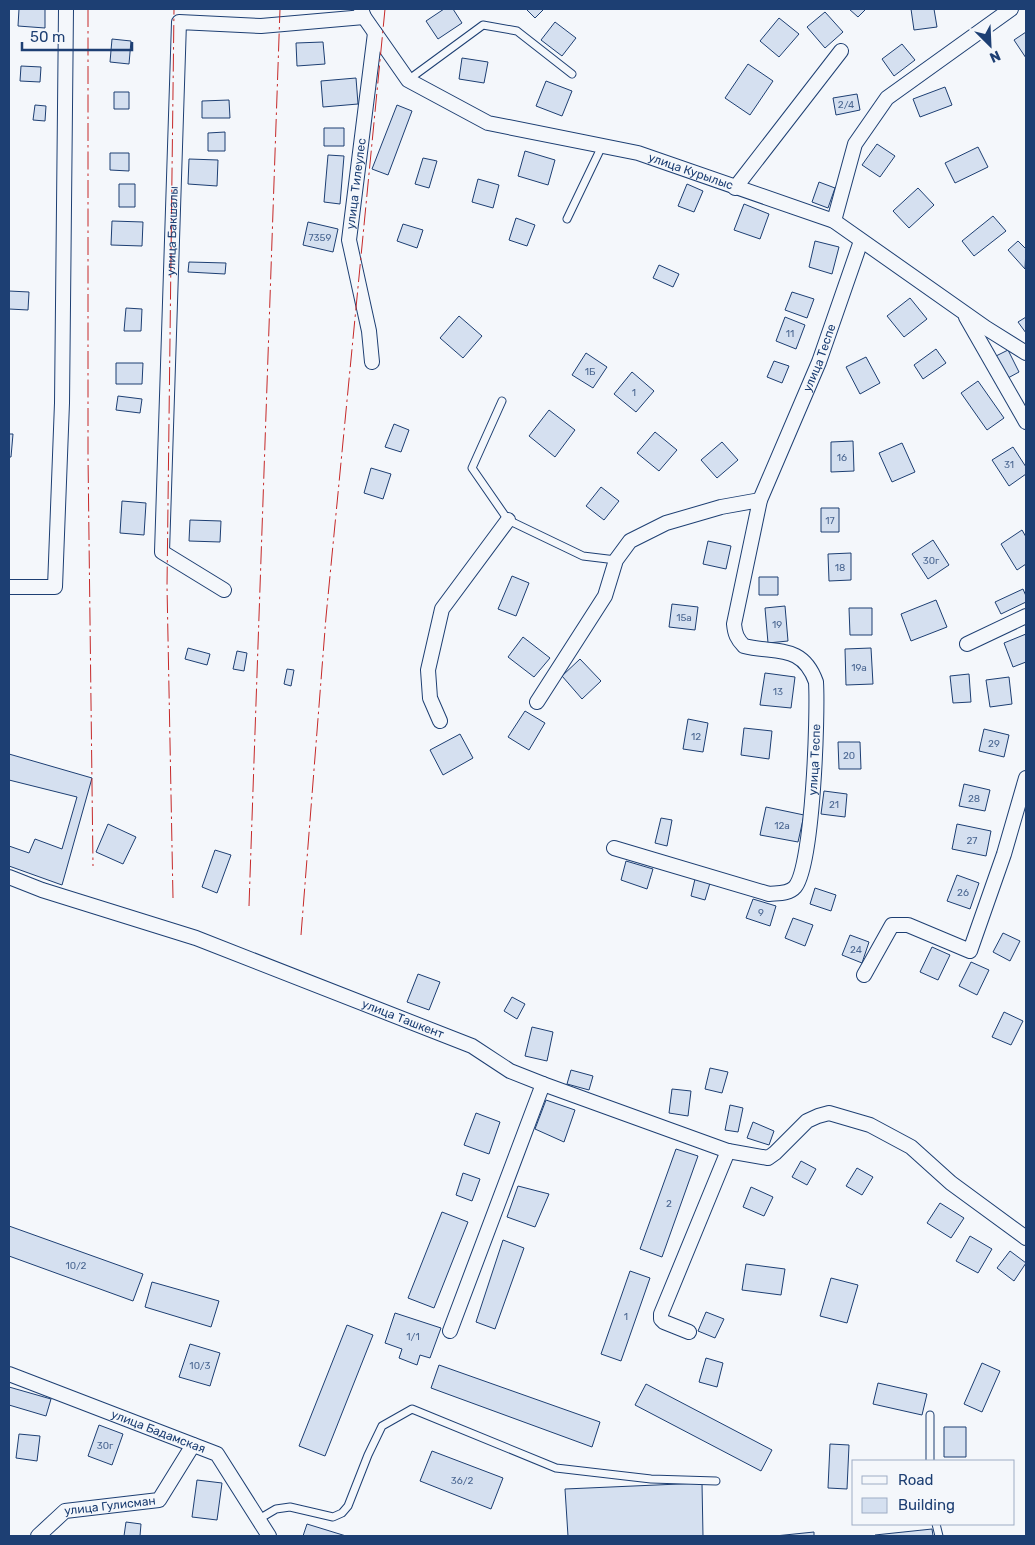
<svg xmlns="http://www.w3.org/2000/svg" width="1035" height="1545" font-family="Rubik,sans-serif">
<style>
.building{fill:#d5e0f0;stroke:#1d3f73}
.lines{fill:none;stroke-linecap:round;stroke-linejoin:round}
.service-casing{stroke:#1d3f73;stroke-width:9}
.minor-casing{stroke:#1d3f73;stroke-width:16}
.service{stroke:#f4f7fb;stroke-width:7}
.minor{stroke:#f4f7fb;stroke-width:14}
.power{stroke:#c62828;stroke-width:1;stroke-dasharray:18 4 2.5 4;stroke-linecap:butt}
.labels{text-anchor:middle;stroke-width:4;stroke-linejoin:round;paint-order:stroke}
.number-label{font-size:10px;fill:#4b6792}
.street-label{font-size:12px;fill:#1d3f73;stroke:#f4f7fb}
</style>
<rect width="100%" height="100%" fill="#f4f7fb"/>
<path class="building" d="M19,9h26v19l-27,-2z
M444,9h9l9,14 -24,16 -12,-18z
M526,9h18l-9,9z
M849,9h17l-8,8z
M911,9h23l3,18 -23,3z
M825,12l18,20 -18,16 -18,-21z
M779,18l20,16 -20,23 -19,-16z
M555,22l21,16 -14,18 -21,-16z
M1026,32v26l-12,-18z
M112,39l19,2 -2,23 -19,-2z
M323,42l2,22 -28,2 -1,-23z
M902,44l13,16 -21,16 -12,-17z
M462,58l26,4 -4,21 -25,-4z
M748,64l25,17 -23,34 -25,-17z
M21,66l20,1 -1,15 -20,-1z
M356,78l2,26 -35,3 -2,-26z
M546,81l26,10 -10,25 -26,-10z
M945,87l7,18 -32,12 -7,-18z
M114,92h15v17h-15z
M857,94l3,16 -24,5 -3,-17z
M229,100l1,18h-28v-17z
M35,105l11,1 -1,15 -12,-1z
M397,105l15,6 -24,64 -16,-6z
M324,128h20v18h-20z
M225,132v19h-17v-18z
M877,144l18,12 -15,21 -18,-12z
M978,147l10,20 -33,16 -10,-20z
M525,151l30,9 -7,25 -30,-9z
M110,153h19v18l-19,-1z
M328,155l16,1 -4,48 -16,-2z
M423,158l14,3 -8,27 -14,-4z
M189,159l29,1 -1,26 -29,-2z
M478,179l21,6 -6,23 -21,-6z
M819,182l16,6 -7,20 -16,-6z
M119,184h16v23h-16z
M687,184l16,7 -9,21 -16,-6z
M918,188l16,17 -25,23 -16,-17z
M744,204l25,10 -9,25 -26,-9z
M993,216l13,15 -32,25 -12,-15z
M516,218l19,7 -8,21 -18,-6z
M112,221l31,1 -1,24 -31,-1z
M308,222l30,7 -5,23 -30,-7z
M403,224l20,6 -6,18 -20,-7z
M815,241l24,6 -7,27 -23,-7z
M1018,241l8,8 -1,20 -17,-19z
M189,262l37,1 -1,11 -37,-2z
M659,265l20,9 -6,13 -20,-9z
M9,291l20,1 -1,18 -19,-1z
M792,292l22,7 -7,19 -22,-8z
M910,298l17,21 -23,18 -17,-21z
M126,308l16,1 -1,22h-17z
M459,316l23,20 -19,22 -23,-20z
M785,317l20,8 -9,24 -20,-8z
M1026,317v16l-8,-11z
M936,349l10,14 -23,16 -9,-14z
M1008,350l11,22 -11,6 -12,-22z
M586,353l21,14 -14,21 -21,-13z
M866,357l14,26 -20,11 -14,-27z
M774,361l15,5 -7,17 -15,-6z
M116,363h27l-1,21h-26z
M632,372l22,19 -18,21 -22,-18z
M978,381l26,37 -17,12 -26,-37z
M118,396l24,3 -2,14 -24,-3z
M549,410l26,20 -20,27 -26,-21z
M394,424l15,6 -8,22 -16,-5z
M655,432l22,18 -18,21 -22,-18z
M9,434h4l-2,23h-2z
M853,441l1,30 -23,1v-30z
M722,442l16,18 -21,18 -16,-18z
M902,443l13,29 -23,10 -13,-29z
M1013,447l13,20v7l-17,12 -17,-26z
M371,468l20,6 -8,25 -19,-6z
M601,487l18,14 -15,19 -18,-14z
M122,501l24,2 -2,32 -24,-2z
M821,508h18v24h-18z
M190,520l31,1 -1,21 -31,-1z
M1022,530l4,7v27l-9,6 -16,-26z
M933,540l16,25 -21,14 -16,-25z
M708,541l23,5 -5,23 -23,-5z
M851,553v27l-22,1 -1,-27z
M512,576l17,7 -13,33 -18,-7z
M759,577h19v18h-19z
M1023,589l3,7v6l-25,12 -6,-12z
M936,600l11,27 -36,14 -10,-27z
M672,604l26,3 -3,23 -26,-3z
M785,606l3,35 -20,2 -3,-35z
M849,608h23v27h-22z
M1026,634v28l-13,5 -9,-24z
M523,637l27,21 -16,19 -26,-20z
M188,648l22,6 -3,11 -22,-6z
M871,648l2,36 -27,1 -1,-36z
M237,651l10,2 -3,18 -11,-2z
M580,659l21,22 -19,18 -20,-23z
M287,669l7,1 -3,16 -7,-2z
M765,673l30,4 -4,31 -31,-3z
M969,674l2,28 -18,1 -3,-27z
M1009,677l3,27 -22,3 -4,-27z
M525,711l20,12 -16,27 -21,-13z
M688,719l20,4 -5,29 -20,-3z
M744,728l28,3 -3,28 -28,-4z
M984,729l25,6 -5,22 -25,-6z
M460,734l13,24 -30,17 -13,-25z
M838,742h22l1,27h-22z
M9,754l83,24 -30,107 -53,-19v-20l20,7 6,-14 27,10 15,-52 -68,-17z
M964,784l26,6 -5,21 -26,-5z
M824,791l23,3 -2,23 -24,-3z
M766,807l38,8 -6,27 -38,-7z
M661,818l11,2 -5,26 -12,-3z
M108,824l28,13 -13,27 -27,-12z
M957,824l34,7 -5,25 -34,-7z
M215,850l16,5 -14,38 -15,-6z
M626,861l27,8 -6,20 -26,-9z
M957,875l22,8 -9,26 -23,-8z
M695,879l15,4 -5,17 -14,-4z
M815,888l21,7 -5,16 -21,-7z
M753,899l23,7 -6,20 -24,-8z
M793,918l20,7 -8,21 -20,-8z
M1003,933l17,8 -10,20 -17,-9z
M850,935l19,7 -7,21 -20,-8z
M932,947l18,8 -12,25 -18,-8z
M971,962l18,8 -12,25 -18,-9z
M418,974l22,8 -11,28 -22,-8z
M512,997l13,7 -8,15 -13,-8z
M1004,1012l19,9 -12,24 -19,-8z
M532,1027l21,5 -6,29 -22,-5z
M710,1068l18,4 -6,21 -17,-4z
M571,1070l22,6 -4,14 -22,-6z
M672,1089l19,2 -3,25 -19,-3z
M546,1100l29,10 -11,32 -29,-13z
M730,1105l13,3 -5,24 -13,-2z
M476,1113l24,9 -11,32 -25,-9z
M753,1122l21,9 -5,14 -22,-7z
M676,1149l22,7 -36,101 -22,-8z
M801,1161l15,8 -9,16 -15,-8z
M857,1168l16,9 -11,18 -16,-9z
M463,1173l17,6 -8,22 -16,-6z
M518,1186l31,8 -14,33 -28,-10z
M751,1187l22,10 -9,19 -21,-9z
M940,1203l24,15 -13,20 -24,-15z
M442,1212l26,10 -34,86 -26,-10z
M9,1226l134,48 -10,27 -124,-45z
M970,1236l22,13 -14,24 -22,-12z
M503,1240l21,8 -29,81 -19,-7z
M1010,1251l16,12 -12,18 -17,-13z
M746,1264l39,5 -4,26 -39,-5z
M630,1271l20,7 -29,83 -20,-7z
M831,1278l27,7 -11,38 -27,-7z
M152,1282l67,19 -8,26 -66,-20z
M706,1312l18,7 -9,19 -17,-7z
M395,1313l46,15 -11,30 -10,-3 -3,10 -18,-7 3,-9 -17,-6z
M347,1325l26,10 -48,121 -26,-10z
M190,1344l30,9 -10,33 -31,-9z
M706,1358l17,5 -6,24 -18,-5z
M982,1363l18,8 -18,41 -18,-8z
M439,1365l161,57 -8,25 -161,-59z
M878,1383l49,11 -5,21 -49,-11z
M646,1384l126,66 -11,21 -126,-66z
M9,1387l42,12 -5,17 -37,-11z
M99,1425l24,9 -11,31 -24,-9z
M944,1427h22v30h-22z
M19,1434l21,2 -3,25 -21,-3z
M830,1444l19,1 -2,44 -19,-1z
M432,1451l71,27 -12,31 -71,-28z
M197,1480l25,3 -5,37 -25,-3z
M702,1483l1,53h-135l-3,-47z
M126,1522l15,2 -1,12h-16z
M307,1524l39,12h-43z
M932,1529l1,7h-58v-1z
M814,1532v4h-39z"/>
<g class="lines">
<defs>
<path id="service" d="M408,80l75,-55 34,6 55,43
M567,219l35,-73
M502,401l-30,67 36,52 75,36 33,4
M930,1415v46
M259,1519l17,-10 14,-2 43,10 9,-4 6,-7 20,-51 14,-29 30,-17 144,59 95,11 65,2
M936,1524l3,12"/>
<g id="minor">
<path id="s1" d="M361,9l3,8 44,63 80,43 150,30 196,68 152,107 40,25"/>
<path d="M735,188l106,-137"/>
<path d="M834,221l21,-77 32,-46 124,-89"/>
<path d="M966,317l60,105"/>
<path id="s2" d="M372,362l-3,-31 -20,-91 26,-207"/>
<path d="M9,587h46l7,-184 4,-394"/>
<path id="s3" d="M224,590l-62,-38 17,-530 82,4 103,-9"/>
<path d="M967,644l59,-28"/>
<path d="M537,702l68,-106 11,-36 14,-19 36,-18 55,-16 39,-7"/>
<path d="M440,721l-10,-23 -2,-28 14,-61 66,-89"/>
<path id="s4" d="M614,848l155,46c9,-1 20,0 26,-7 18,-21 23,-172 21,-205 -14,-39 -41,-28 -72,-36 -7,-7 -9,-12 -10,-22l26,-124 59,-138 42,-121"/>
<path id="s5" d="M9,877l33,13 154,48 276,108 38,25 33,13 -93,247"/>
<path d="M864,975l28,-50h16l62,26 34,-97 22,-76"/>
<path d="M543,1084l185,67 40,7 7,-5 32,-32 11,-5 11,-3 41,12 41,22 40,36 75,55"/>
<path d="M689,1332l-25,-10 -3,-3v-5l67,-163"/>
<path id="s6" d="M9,1374l208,80 52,82"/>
<path id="s7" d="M38,1536l27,-25 94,-11 34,-55"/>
</g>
</defs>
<use href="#service" class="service-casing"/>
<use href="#minor" class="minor-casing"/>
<use href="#service" class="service"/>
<use href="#minor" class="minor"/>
<path class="power" d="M88,9v447l5,410
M173,898l-6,-312 7,-577
M249,906l31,-897
M301,935l25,-318 59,-608"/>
</g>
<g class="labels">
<g class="number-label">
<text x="846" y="108">2/4</text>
<text x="320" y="241">7359</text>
<text x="790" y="337">11</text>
<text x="590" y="375">1Б</text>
<text x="634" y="396">1</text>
<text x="842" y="461">16</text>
<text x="1009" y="468">31</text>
<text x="830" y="524">17</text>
<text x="931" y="564">30г</text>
<text x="840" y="571">18</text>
<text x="684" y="621">15а</text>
<text x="777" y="628">19</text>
<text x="859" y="671">19а</text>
<text x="778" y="695">13</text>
<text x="696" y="740">12</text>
<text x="994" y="747">29</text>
<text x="849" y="759">20</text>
<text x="974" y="802">28</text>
<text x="834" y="808">21</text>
<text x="782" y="829">12а</text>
<text x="972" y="844">27</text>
<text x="963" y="896">26</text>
<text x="761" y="916">9</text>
<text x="856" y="953">24</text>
<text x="669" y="1207">2</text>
<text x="76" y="1269">10/2</text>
<text x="626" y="1320">1</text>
<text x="413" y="1340">1/1</text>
<text x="200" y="1369">10/3</text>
<text x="105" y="1449">30г</text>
<text x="462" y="1484">36/2</text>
</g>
<g class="street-label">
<text dy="4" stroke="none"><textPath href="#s1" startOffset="385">улица Курылыс</textPath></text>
<text dy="4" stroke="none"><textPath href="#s2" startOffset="181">улица Тилеулес</textPath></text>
<text dy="4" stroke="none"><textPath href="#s3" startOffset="394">улица Бакшалы</textPath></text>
<text dy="4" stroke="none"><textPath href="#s4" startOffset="789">улица Теспе</textPath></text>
<text dy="4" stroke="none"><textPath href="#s4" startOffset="319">улица Теспе</textPath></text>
<text dy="4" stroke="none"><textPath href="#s5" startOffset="419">улица Ташкент</textPath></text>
<text dy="4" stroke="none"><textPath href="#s6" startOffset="160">улица Бадамская</textPath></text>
<text dy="4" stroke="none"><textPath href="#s7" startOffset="82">улица Гулисман</textPath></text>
</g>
</g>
<rect width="1035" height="1545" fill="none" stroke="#1d3f73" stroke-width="20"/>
<rect x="852" y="1460" width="162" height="65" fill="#f4f7fb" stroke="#9eadc5"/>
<rect x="862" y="1476" width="25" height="8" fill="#f4f7fb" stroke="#9eadc5"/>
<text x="898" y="1485" font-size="15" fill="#1d3f73">Road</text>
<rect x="862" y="1498" width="25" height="15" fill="#d5e0f0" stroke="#9eadc5"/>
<text x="898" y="1510" font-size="15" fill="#1d3f73">Building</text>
<g transform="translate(990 45) rotate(156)" stroke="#f4f7fb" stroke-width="4" paint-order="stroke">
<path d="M0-4L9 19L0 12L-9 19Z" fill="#1d3f73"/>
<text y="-8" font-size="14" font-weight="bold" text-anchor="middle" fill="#1d3f73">N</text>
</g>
<path d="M22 42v8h110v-8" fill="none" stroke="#1d3f73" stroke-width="2.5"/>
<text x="30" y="42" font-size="15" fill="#1d3f73" stroke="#f4f7fb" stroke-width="4" paint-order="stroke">50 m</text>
</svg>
